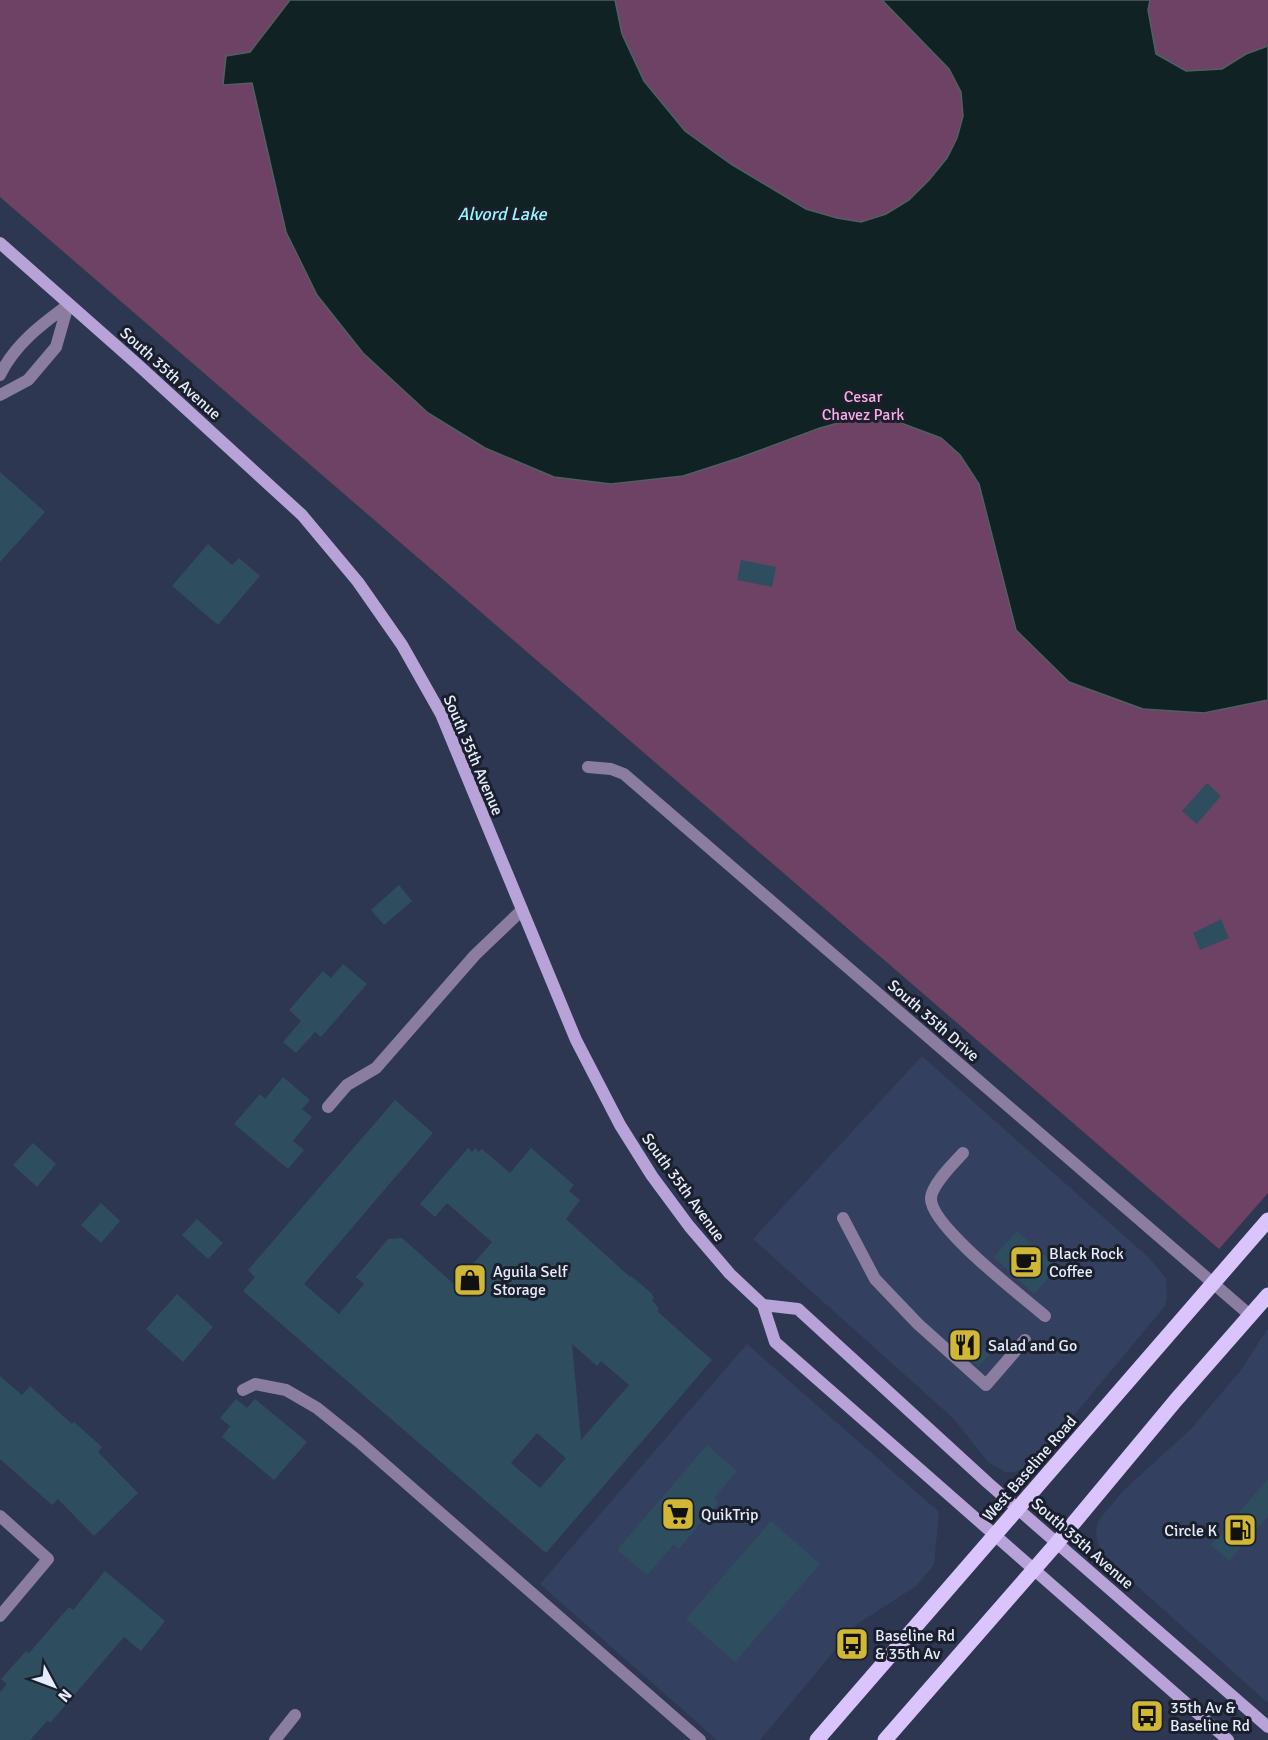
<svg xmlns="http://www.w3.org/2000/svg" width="1268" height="1740" font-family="Signika,sans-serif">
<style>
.built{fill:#344060}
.green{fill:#6e4264}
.water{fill:#102223;stroke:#505f64;stroke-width:1.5}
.building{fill:#2e4e5f;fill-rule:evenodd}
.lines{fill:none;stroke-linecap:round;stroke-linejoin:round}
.service{stroke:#8a7d9f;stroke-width:12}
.minor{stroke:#8a7d9f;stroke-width:12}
.secondary{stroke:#b8a3d9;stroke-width:12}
.primary{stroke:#d9c4fc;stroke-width:15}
.labels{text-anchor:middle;stroke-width:6;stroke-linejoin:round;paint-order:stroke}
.street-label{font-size:16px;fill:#e5ecfd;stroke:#1a1f2b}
.park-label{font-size:16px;fill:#fbade8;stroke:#1a1f2b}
.poi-label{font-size:16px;fill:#e5ecfd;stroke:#1a1f2b;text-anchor:start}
.water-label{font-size:18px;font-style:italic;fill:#98f5f9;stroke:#1a1f2b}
</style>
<rect width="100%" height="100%" fill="#2d3751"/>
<path class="built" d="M922,1056l226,201 18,21 1,20 -2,8 -130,156 -20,10h-10l-17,-10 -35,-44 -200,-179z
M1268,1328v375l-160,-143 -6,-7 -6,-17 1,-12 5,-8 21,-25 69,-63 49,-58z
M747,1344l192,168 -5,53 -18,21 -60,39 -96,115h-43l-177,-156z"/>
<path class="green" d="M0,0h1268v1193l-49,56 -1219,-1052z"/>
<path class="water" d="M290,0h325l7,34 22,47 41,50 46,33 75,45 31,9 24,4 25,-8 23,-14 20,-20 18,-22 10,-20 6,-22 -2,-24 -12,-23 -67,-69h268l-2,10 8,44 30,17 36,-2 24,-15 22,-8v654l-64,13 -61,-4 -74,-27 -53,-52 -37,-146 -19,-29 -19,-17 -48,-18 -30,-4 -43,12 -81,30 -56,18 -72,8 -57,-7 -69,-29 -57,-35 -65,-60 -46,-58 -31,-63 -34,-149 -29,2 3,-29 24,-4z"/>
<path class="building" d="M0,472l45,40 -45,50z
M208,544l24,21 7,-7 21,18 -42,49 -46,-39z
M741,560l35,7 -4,20 -35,-7z
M1207,783l14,13 -24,28 -15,-13z
M399,885l13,16 -28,24 -13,-15z
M1221,919l8,19 -29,12 -7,-17z
M343,964l24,20 -46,53 -6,-5 -19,21 -13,-11 18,-21 -12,-11 34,-39 8,7z
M283,1077l27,23 -8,9 10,8 -19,24 11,9 -16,19 -54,-45 26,-30 5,5z
M395,1100l38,33 -129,151 35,30 25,-30 -8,-7 32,-38 14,-1 53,47 37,-43 -45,-39 -12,14 -15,-13 48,-56 4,4 3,-4 4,4 3,-3 28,24 21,-25 43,37 -5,6 11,9 -14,19 64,58 1,-1 20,17 3,5 -2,2 7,9 -2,2 55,49 -166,193 -303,-262 12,-14 -7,-7zM572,1344l25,22 4,-5 28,24 -48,55zM537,1433l29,25 -26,30 -29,-25z
M33,1143l23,21 -19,23 -24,-22z
M101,1203l19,18 -19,22 -20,-18z
M197,1219l26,24 -15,16 -26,-24z
M1017,1231l41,36 -24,27 -40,-37z
M177,1294l36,33 -30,35 -37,-33z
M958,1330l5,4 2,-2 25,22 -12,13 -29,-26z
M0,1376l22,19 8,-9 42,38 2,-2 28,25 -4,5 40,41 -44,43 -36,-37 -6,6 -52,-46z
M236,1399l11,9 8,-9 52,43 -33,38 -52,-43 8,-11 -10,-8z
M707,1445l30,26 -23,27 4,5 -20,23 -19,23 -5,-5 -27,31 -30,-25z
M1268,1479v37l-39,45 -18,-16z
M771,1521l49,43 -85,98 -49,-43z
M105,1571l60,50 -24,30 -17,-14 -74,86 -2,-3 -18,20h-30v-48l7,-8 -6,-5 25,-28 3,2 40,-46 4,3z"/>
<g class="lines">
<path class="service" d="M328,1107l19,-22 29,-17 99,-113 47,-45
M963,1153c-9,10 -31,31 -32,45 -2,27 92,99 114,118
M843,1218l32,61 43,45 68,61 39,-45
M243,1390l12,-6 31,6 31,18 41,33 342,299
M275,1740l20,-25"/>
<path class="minor" d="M0,375c15,-31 42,-51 68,-70
M0,395l28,-15 28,-33 12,-42
M588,767l23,2 13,5 627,542
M0,1516l48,43 -48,57"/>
<path class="secondary" d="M0,243l137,121 165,151 56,67 44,63 39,69 135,326 44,85 32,51 37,50 41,48 33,31 12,37 453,398
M763,1305l35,4 190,174 280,244"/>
<path class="primary" d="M817,1740l451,-520
M885,1740l172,-197 119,-143 92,-105"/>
</g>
<defs>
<symbol id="cafe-square" viewBox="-11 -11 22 22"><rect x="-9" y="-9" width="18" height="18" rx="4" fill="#d0b736" stroke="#1a1f2b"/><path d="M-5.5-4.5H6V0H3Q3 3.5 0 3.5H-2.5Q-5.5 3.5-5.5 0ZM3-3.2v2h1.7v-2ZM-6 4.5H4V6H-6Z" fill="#111"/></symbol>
<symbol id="shop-square" viewBox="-11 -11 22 22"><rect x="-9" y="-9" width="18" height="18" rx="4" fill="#d0b736" stroke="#1a1f2b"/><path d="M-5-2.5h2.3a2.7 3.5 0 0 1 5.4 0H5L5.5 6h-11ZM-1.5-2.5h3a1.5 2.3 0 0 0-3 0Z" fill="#111"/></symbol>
<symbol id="restaurant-square" viewBox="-11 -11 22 22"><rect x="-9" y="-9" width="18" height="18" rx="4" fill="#d0b736" stroke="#1a1f2b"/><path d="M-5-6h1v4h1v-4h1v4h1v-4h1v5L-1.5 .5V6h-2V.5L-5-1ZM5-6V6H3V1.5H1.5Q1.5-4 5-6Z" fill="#111"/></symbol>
<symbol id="supermarket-square" viewBox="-11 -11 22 22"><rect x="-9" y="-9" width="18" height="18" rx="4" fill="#d0b736" stroke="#1a1f2b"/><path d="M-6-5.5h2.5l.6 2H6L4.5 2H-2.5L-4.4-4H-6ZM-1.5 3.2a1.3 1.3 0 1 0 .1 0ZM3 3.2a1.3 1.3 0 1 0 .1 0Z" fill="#111"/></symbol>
<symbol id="fuel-square" viewBox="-11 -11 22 22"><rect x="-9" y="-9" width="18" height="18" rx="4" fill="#d0b736" stroke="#1a1f2b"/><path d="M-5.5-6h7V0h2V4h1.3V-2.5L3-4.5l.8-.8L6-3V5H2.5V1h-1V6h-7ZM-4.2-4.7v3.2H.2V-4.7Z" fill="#111"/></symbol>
<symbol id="bus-square" viewBox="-11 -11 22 22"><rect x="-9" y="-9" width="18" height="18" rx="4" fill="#d0b736" stroke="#1a1f2b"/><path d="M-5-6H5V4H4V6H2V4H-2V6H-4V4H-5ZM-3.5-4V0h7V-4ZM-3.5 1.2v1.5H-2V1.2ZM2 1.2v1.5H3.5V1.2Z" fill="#111"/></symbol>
</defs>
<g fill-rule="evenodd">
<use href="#cafe-square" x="1007" y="1243" width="38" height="38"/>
<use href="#shop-square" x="451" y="1261" width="38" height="38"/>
<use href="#restaurant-square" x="946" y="1326" width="38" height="38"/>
<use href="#supermarket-square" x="659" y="1495" width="38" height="38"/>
<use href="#fuel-square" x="1221" y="1511" width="38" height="38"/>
<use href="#bus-square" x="833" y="1625" width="38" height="38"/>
<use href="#bus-square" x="1128" y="1697" width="38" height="38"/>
</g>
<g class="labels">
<g class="street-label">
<text transform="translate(171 373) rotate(42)" y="6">South 35th Avenue</text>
<text transform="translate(474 755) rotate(67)" y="6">South 35th Avenue</text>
<text transform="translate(934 1020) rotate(41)" y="6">South 35th Drive</text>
<text transform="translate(684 1187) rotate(54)" y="6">South 35th Avenue</text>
<text transform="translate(1029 1468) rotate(-49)" y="6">West Baseline Road</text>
<text transform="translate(1083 1543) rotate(41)" y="6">South 35th Avenue</text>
</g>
<g class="park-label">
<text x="863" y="402">Cesar<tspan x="863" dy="18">Chavez Park</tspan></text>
</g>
<g class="poi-label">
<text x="1049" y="1259">Black Rock<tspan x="1049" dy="18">Coffee</tspan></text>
<text x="493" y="1277">Aguila Self<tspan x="493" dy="18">Storage</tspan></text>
<text x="988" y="1351">Salad and Go</text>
<text x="701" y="1520">QuikTrip</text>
<text x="1217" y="1536" text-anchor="end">Circle K</text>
<text x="875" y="1641">Baseline Rd<tspan x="875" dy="18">&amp; 35th Av</tspan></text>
<text x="1170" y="1713">35th Av &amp;<tspan x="1170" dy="18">Baseline Rd</tspan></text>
</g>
<g class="water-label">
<text x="502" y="220">Alvord Lake</text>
</g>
</g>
<g transform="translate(54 1686) rotate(131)" stroke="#1a1f2b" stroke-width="4.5" paint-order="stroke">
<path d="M0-4.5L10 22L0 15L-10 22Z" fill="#e5ecfd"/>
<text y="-9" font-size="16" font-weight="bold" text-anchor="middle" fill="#e5ecfd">N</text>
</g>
</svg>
